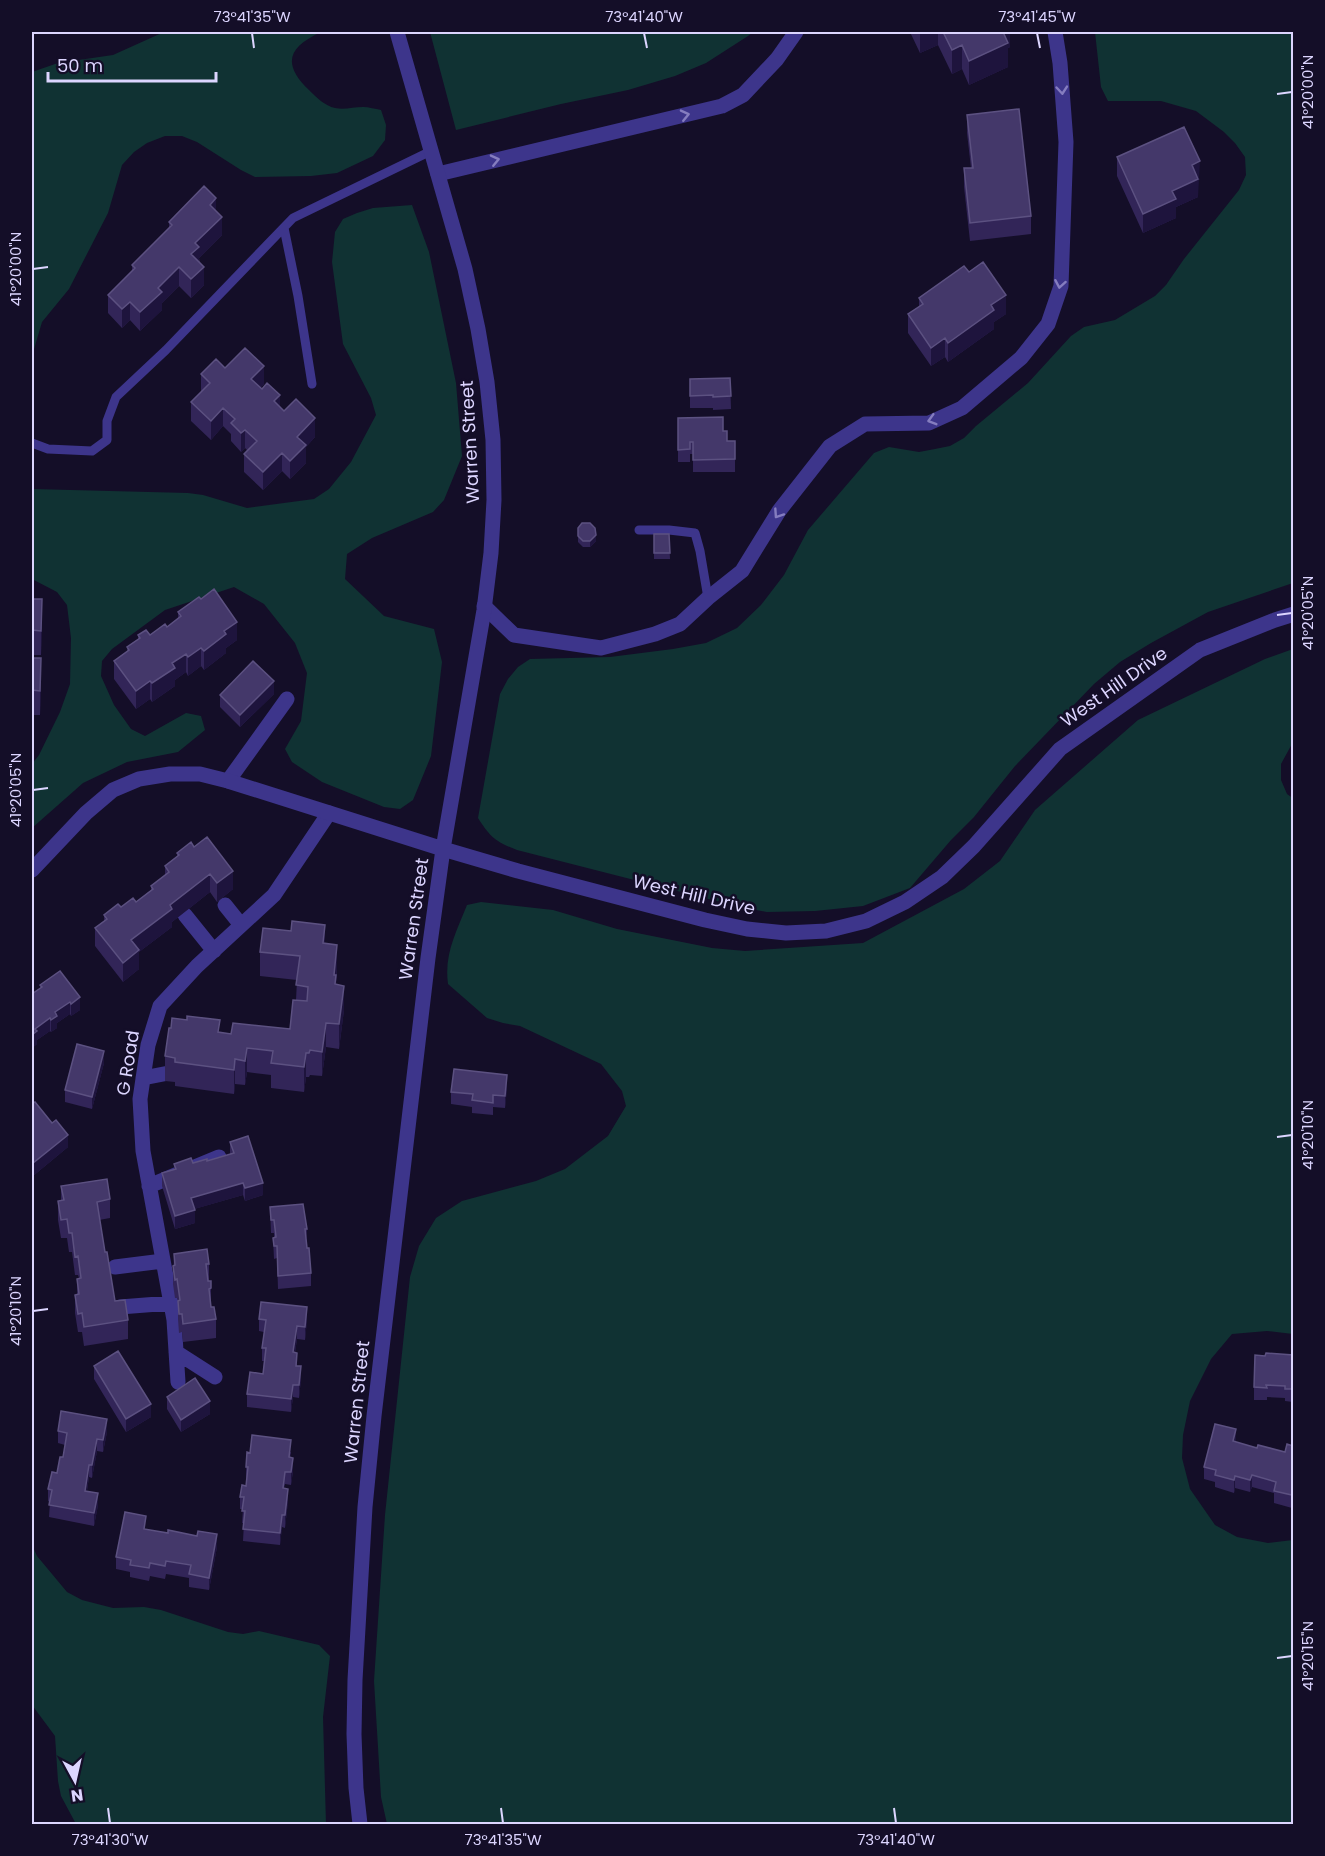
<svg xmlns="http://www.w3.org/2000/svg" width="1325" height="1856" font-family="Poppins,sans-serif">
<style>
.green{fill:#103233}
.lines{fill:none;stroke-linecap:round;stroke-linejoin:round}
.service{stroke:#3d358b;stroke-width:9}
.minor{stroke:#3d358b;stroke-width:15}
.tertiary{stroke:#3d358b;stroke-width:15}
.wall{fill:#322558}
.shaded-wall{fill:#1e143d}
.building{fill:#44386a;stroke:#5c5181;stroke-width:1.5}
.oneway{stroke:#857dbf}
.ticks{fill:none;stroke:#dcd5ff;stroke-width:2}
.labels{text-anchor:middle;stroke-width:5;stroke-linejoin:round;paint-order:stroke}
.street-label{font-size:18px;fill:#dcd5ff;stroke:#140e28}
.neatline{fill:none;stroke:#dcd5ff;stroke-width:2}
.ticks-label{font-size:15px;text-anchor:middle;fill:#dcd5ff}
</style>
<rect width="100%" height="100%" fill="#140e28"/>
<path class="green" d="M164,32h157c-32,15 -40,31 -12,58 7,7 16,16 26,18 9,2 19,-1 28,-1 6,0 12,2 18,3l5,15 -1,15 -12,16 -36,17 -26,3 -56,1 -14,-7 -44,-28 -15,-6h-17l-18,7 -13,9 -12,13 -14,48 -39,76 -27,33 -10,34v-284l26,-9 55,-8z
M430,32h323l-5,4 -42,27 -31,13 -47,14 -67,14 -105,26z
M1095,32h198v551l-85,29 -57,31 -31,19 -26,22 -79,82 -41,51 -23,23 -41,48 -47,18 -48,5 -48,1 -31,-6 -219,-56c-21,-8 -27,-13 -39,-32l22,-124 8,-15 10,-12 12,-8 80,-2 63,-8 33,-6 31,-15 24,-23 23,-30 24,-45 66,-77 15,-6 30,5 16,-3 15,-3 14,-8 12,-12 52,-43 43,-47 13,-9 31,-7 40,-24 11,-11 18,-26 55,-69 7,-15 -1,-18 -10,-14 -11,-11 -28,-21 -35,-10h-53l-7,-14z
M412,205l17,47 27,131 6,73 -18,44 -11,12 -61,26 -25,16 -2,25 39,37 50,13 8,33 -11,94 -18,44 -13,9 -16,-2 -62,-25 -30,-20 -7,-13 16,-28 6,-48 -12,-30 -31,-39 -30,-17 -69,23 -53,39 -10,12 -1,15 13,29 17,24 14,7 41,-23 15,3 4,14 -27,22 -51,10 -44,21 -51,45v-64l7,-9 21,-43 10,-28 1,-46 -4,-33 -10,-13 -25,-13v-90l156,4 15,2 44,13 67,-9 15,-10 22,-27 25,-47 -5,-17 -28,-54 -11,-82 3,-30 8,-13 14,-6 16,-5z
M1293,649v93l-12,22v16l6,14 7,5 -1,535 -26,-3 -35,3 -21,25 -21,42 -7,34 -1,23 8,31 25,36 22,12 31,6 25,-3v284h-906l-6,-27 -7,-116 11,-166 25,-238 9,-31 17,-28 26,-17 74,-20 29,-12 43,-33 18,-30 -4,-15 -21,-27 -81,-38 -17,-3 -16,-5 -39,-34c-4,-30 8,-51 19,-79l14,-3 72,8 64,19 95,19 33,3 118,-8 101,-54 36,-28 35,-51 103,-90 127,-61z
M32,1545l5,11 30,36 15,8 31,8 31,-1 17,3 67,22 15,2 16,-3 60,14 11,11 -7,61 3,107h-250l-15,-28 -3,-15 -3,-45 -23,-31z"/>
<g class="lines">
<path class="service" d="M284,228l14,68 14,88
M32,443l16,6 44,2 15,-11v-19l9,-24 50,-47 127,-132 138,-67
M639,530h30l26,3 5,18 8,47"/>
<path class="minor" d="M438,174l284,-68 21,-11 34,-36 19,-27
M484,606l30,29 87,13 54,-14 25,-10 28,-26 34,-27 37,-60 51,-65 35,-22 64,-1 33,-15 59,-50 27,-34 13,-38 5,-144 -6,-79 -5,-31
M228,781l59,-82
M225,905l16,20
M185,915l29,36
M143,1078l41,-8
M149,1186l70,-29
M115,1267l48,-6
M120,1307l51,-4
M176,1352l39,25
M178,1382l-4,-62 -31,-169 -3,-52 8,-54 12,-39 37,-40 77,-71 55,-82"/>
<path class="tertiary" d="M32,870l54,-57 27,-23 26,-11 31,-5h30l28,7 215,68 75,22 187,49 42,9 39,4 40,-2 40,-10 39,-19 37,-25 32,-31 86,-97 140,-99 75,-30 19,-6
M360,1824l-4,-36 -2,-54 1,-54 10,-173 9,-91 54,-458 15,-109 41,-239 7,-57 3,-53 -1,-60 -6,-58 -9,-53 -13,-60 -68,-237"/>
</g>
<path class="wall" d="M910,32h100v15l-2,1v19l-39,18 -7,-16 -10,5 -14,-29 -18,8z
M967,115l64,101v18l-61,7 -6,-54v-19h7l-4,-35z
M1117,157l83,22 -2,1v17l-22,10v11l-33,15 -26,-57z
M216,212l6,23 -23,23 5,27 -13,13 -12,-12 -17,17v7l-22,21 -10,-11 -8,8 -14,-15v-18l24,-24v-6l37,-37v-6z
M969,272l37,42 -12,8v7l-46,33 -3,-5 -14,9 -23,-33v-19l11,-7v-9z
M225,368l39,16 -4,4 20,19 35,30 -9,10v16l-16,16 -8,-8 -19,19 -19,-18v-18l3,-4 -2,-2 -4,4 -10,-11v-7l-8,-8 -12,14 -20,-19v-19l10,-10v-18z
M730,378l1,31 -18,1v-2h-23v-29z
M678,418l45,13 4,10h8v31h-42v-18h-3v8h-12z
M578,528l18,13 -6,6h-7l-5,-5z
M654,534h15l1,25h-16z
M32,599l10,24 -1,32h-9z
M178,612l59,28 -11,8v5l-22,17 -3,-4 -13,10 -2,-4 -11,8v6l-23,16 -2,-3 -14,10 -22,-30v-18l13,-10v-4l11,-8v-4h12l17,-8 11,-8z
M32,658l9,25 -1,32h-8z
M274,694l-34,33 -20,-20v-12z
M194,847l39,42 -16,13 -7,-10 -38,30v5l-33,25v17l-16,13 -28,-36v-18l9,-7v-6l17,-8 15,-5 15,-12v-4l14,-11v-9l12,-9v-4z
M325,943l12,26 -1,16 8,25 -5,39 -13,-2 -4,29 -12,-1 -1,2h-3l-2,15 -33,-4v-13l-24,-3 -2,13 -10,-1 -1,10 -59,-8v-4l-10,-1v-25l55,-23 11,1 59,-5 6,-29 1,-20 -37,-4v-24z
M60,971l20,39 -9,6 -1,-2 -13,9v5l-6,4 -1,-1 -13,9v4l-5,4v-54l8,-6v-3z
M104,1063l-12,46 -27,-7v-12z
M507,1088l-2,20 -12,-1v8l-21,-2v-6l-21,-3v-12z
M32,1101l36,46 -35,29 -1,-2z
M230,1142l33,53 -18,6 -2,-6 -49,14 1,14 -20,6 -13,-43v-13l12,-3v-6l19,-1 14,-2 23,-7z
M61,1186l49,13v19l-11,2 6,32 10,49 13,19v19l-44,7 -2,-14h-4l-3,-19v-18l2,-1v-15l2,-1 -1,-3h-3l-3,-23h-3l-2,-14h-6l-3,-18v-19h3z
M270,1207l37,22 -1,13 5,31v13l-33,3 -1,-31 -3,1 -1,-21h1v-5h-3z
M174,1254l35,10v17l2,7v19l5,12v19l-33,4 -1,-10 -3,1 -1,-14v-18l-1,-3h-2l-2,-14z
M259,1319l48,1 -2,20 -8,-1 -2,14 2,13 4,13 -2,19 -6,-1 -2,15 -44,-5v-13l16,-20 1,-13h-2v-13l2,-16 -5,-1z
M1293,1355v47l-8,-1v-3l-18,-1v3h-13v-13z
M94,1366l57,51 -25,15 -32,-53z
M167,1397l43,17 -29,18 -14,-23z
M58,1431l49,1 -4,20 -6,-1 -5,27 -3,-1 -2,14 11,14 -4,21 -45,-9 1,-15 -2,-1v-12l9,-16 6,-16 2,-12 -7,-2z
M1236,1442l21,6 28,4 8,-6 -1,62 -18,-5v-10l-22,-6 -2,5 -15,-4 -1,5 -19,-6v-5l-11,-3v-12z
M291,1452l-1,6 3,13 -2,14 -6,-1 -1,4 4,13 -3,27 -3,-1 -2,18 -37,-4 1,-18h-2l1,-14h-3v-12l6,-11 1,-7h-1v-12z
M146,1529l71,18 -8,43 -20,-3v-9l-23,-4 -1,5 -15,-3 -1,5 -19,-4v-5l-14,-3v-12z"/>
<path class="shaded-wall" d="M920,32h18v13l-18,8z
M1001,32h9v15l-2,1v19l-39,18v-24z
M962,45v24l-10,5v-24z
M1200,161l-2,36 -22,10v11l-33,15v-19l29,-23 20,-26z
M216,198v19l-6,-12z
M222,217v18l-23,23v7l-8,-11 4,-11z
M179,267v19l-17,17v7l-22,21v-19l18,-24z
M204,267v18l-13,13v-19z
M1006,295v19l-12,8v7l-46,33v-19l43,-38z
M130,302v18l-8,8v-19z
M945,338v19l-14,9v-18z
M264,366v18l-13,14v-19z
M280,395v18l-6,-12z
M223,408v18l-12,14v-19z
M315,418v19l-9,10v16l-16,16v-18l7,-24z
M245,430v18l-4,4v-19z
M282,453v18l-19,19v-18z
M596,535v6l-6,6v-6z
M42,599v24l-1,32v-24z
M237,622v18l-11,8v5l-22,17v-19l20,-20z
M201,648v18l-13,10v-19z
M186,654v18l-11,8v6l-23,16v-19l20,-20z
M41,658v25l-1,32v-24z
M150,681v18l-14,10v-18z
M274,681v13l-34,33v-12z
M233,871v18l-16,13v-19z
M210,874v18l-38,30v5l-33,25v17l-16,13v-19l8,-23 39,-35z
M325,925v24l-2,-6z
M337,945v24l-1,10v20l-2,-24z
M344,986v24l-5,39v-25z
M80,997v13l-9,6v-12z
M70,1002v12l-13,9v5l-6,4v-12l4,-8z
M50,1018v13l-13,9v4l-5,4v-13l3,-6z
M326,1023v24l-4,29v-24z
M247,1048v24l-2,13v-24z
M104,1051v12l-12,46v-12z
M306,1053v24l-2,15v-25z
M235,1059v25l-1,10v-24z
M507,1075v13l-2,20v-12z
M68,1135v12l-35,29v-13z
M243,1183v12l-52,15v-12z
M263,1183v12l-18,6v-13z
M195,1210v13l-20,6v-13z
M307,1307v13l-2,20v-13z
M297,1326v13l-4,26v-13z
M301,1366v13l-2,19v-13z
M293,1385v12l-2,15v-13z
M210,1401v13l-29,18v-12z
M151,1404v13l-25,15v-13z
M107,1419v13l-4,20v-12z
M1236,1429v13l-3,-1z
M97,1439v12l-5,27v-13z
M293,1458v13l-2,14v-13z
M89,1465v12l-4,26v-12z
M1252,1475v12l-2,5v-12z
M1235,1476v12l-1,5v-13z
M288,1489v12l-3,27v-13z
M1293,1492v12l-1,4v-13z
M98,1493v12l-4,21v-13z
M282,1515v12l-2,18v-12z
M217,1534v13l-8,43v-12z"/>
<path class="building" d="M943,32h60l5,11 -39,18 -7,-16 -10,5z
M1019,109l12,107 -61,7 -6,-55h9l-6,-53z
M1184,127l16,34 -8,4 6,14 -26,12 4,8 -33,15 -26,-57z
M204,186l12,12 -6,7 12,12 -27,26 4,4 -8,7 13,13 -13,12 -12,-12 -21,21 4,4 -22,20 -10,-10 -8,7 -14,-14 27,-27 -3,-3 40,-40 -3,-3z
M983,262l23,33 -15,10 3,5 -46,33 -3,-5 -14,10 -23,-34 15,-10 -4,-6 45,-32 5,6z
M245,348l19,18 -13,13 11,10 5,-6 13,12 -6,6 10,10 12,-12 19,19 -18,19 9,8 -16,16 -8,-8 -19,19 -19,-18 13,-13 -12,-11 -4,3 -10,-10 4,-4 -12,-11 -12,13 -20,-19 19,-19 -9,-9 15,-15 9,9z
M730,378l1,18 -18,1v-2l-23,1v-17z
M723,417v14h4v10h8v18l-42,1v-18h-3v7l-12,1v-32z
M582,523h8l5,5 1,7 -6,6h-7l-5,-5v-8z
M654,534h15l1,19h-16z
M214,589l23,33 -13,9 2,3 -22,17 -3,-3 -13,9 -2,-3 -14,9 3,5 -23,15 -2,-2 -14,10 -22,-30 15,-11 -2,-3 13,-9 -2,-3 8,-5 4,5 15,-11 2,3 14,-11 -3,-4 21,-15 2,2z
M32,599h10l-1,32 -9,-1z
M32,658h9l-1,33 -8,-1z
M253,661l21,20 -34,34 -20,-20z
M207,837l26,34 -16,12 -7,-9 -40,31 2,4 -41,31 8,10 -16,13 -28,-35 12,-9 -3,-4 14,-11 3,3 12,-9 3,4 17,-13 -2,-3 18,-14 -4,-6 14,-11 -2,-2 14,-11 3,5z
M292,921l33,4 -2,18 14,2 -3,30h2l-1,9 9,2 -5,38 -13,-1 -4,29 -12,-2 -1,3h-3l-2,14 -33,-4 2,-12 -26,-3 -2,13 -10,-2 -1,11 -59,-8v-4l-10,-2 4,-28h2l1,-10 15,2v-4l33,4 -2,12 13,2 2,-11 57,6 3,-29 14,1 1,-14 -12,-2 4,-29 -40,-4 3,-24 28,3z
M60,971l20,26 -9,7 -1,-2 -15,10 2,4 -6,4 -1,-2 -15,11 2,2 -5,4v-41l10,-7 -2,-2z
M77,1044l27,7 -12,46 -27,-7z
M454,1069l53,6 -2,21 -12,-1v8l-21,-3 1,-6 -22,-2z
M32,1101l1,2 2,-1 17,21 4,-3 12,15 -35,28 -1,-2z
M248,1136l15,47 -18,5 -2,-5 -52,15 4,12 -20,6 -13,-43 14,-4 -2,-5 17,-6 2,5 14,-4v2l27,-8 -4,-11z
M107,1179l3,20 -13,3 8,50h2l8,49 10,-1 3,20 -44,7 -2,-14 -4,1 -3,-19 4,-1 -2,-15 4,-1 -3,-22 -3,1 -3,-24h-3l-2,-14 -6,1 -3,-19 6,-1 -3,-14z
M303,1204l4,25h-2l2,19h2l2,25 -33,3 -1,-30h-3l-1,-8 3,-1 -2,-17h-3l-1,-13z
M207,1249l2,15h-3l2,17h3v7l-2,1 2,18h3l2,12 -33,5 -1,-10h-3l-1,-13 2,-1 -3,-21 -2,1 -2,-14 2,-1 -1,-11z
M261,1302l46,5 -2,20 -8,-1 -4,26 4,1 -1,13h5l-2,19h-6l-2,14 -44,-5 3,-22 13,2 3,-26h-4l4,-28 -7,-1z
M118,1351l33,53 -25,15 -32,-53z
M1266,1353l27,2v34h-8v-3l-19,-1 1,3 -13,-1 1,-32 10,1z
M195,1378l15,23 -29,19 -14,-23z
M61,1411l46,8 -4,21 -6,-1 -5,26h-3l-4,26 13,2 -4,20 -45,-8 3,-15 -4,-1 4,-17 5,1 3,-16h3l4,-24 -9,-2z
M1215,1424l21,5 -3,12 24,7 1,-3 27,7 2,-8 6,2v46l-1,3 -18,-4 2,-9 -24,-7 -2,5 -15,-4 -1,4 -19,-5 1,-5 -12,-3z
M252,1435l39,5 -2,17 4,1 -2,14h-6l-2,16 5,1 -3,26h-3l-2,18 -37,-4 2,-18h-3l2,-14h-4l2,-12 4,1 2,-19h-2l1,-15 3,1z
M125,1512l21,4 -2,13 24,4v-3l29,6 1,-5 19,3 -8,44 -20,-4 2,-9 -25,-4 -1,5 -15,-3 -1,5 -19,-3 1,-5 -15,-3z"/>
<defs><path id="oneway-chevron" d="M-2-3.5L2.5 0L-2 3.5" fill="none" stroke-width="1.6" stroke-linecap="round" stroke-linejoin="round" transform="scale(1.5)"/></defs>
<g class="oneway">
<use href="#oneway-chevron" transform="translate(1062 90) rotate(85)"/>
<use href="#oneway-chevron" transform="translate(685 115) rotate(-13)"/>
<use href="#oneway-chevron" transform="translate(495 160) rotate(-13)"/>
<use href="#oneway-chevron" transform="translate(1060 284) rotate(100)"/>
<use href="#oneway-chevron" transform="translate(932 420) rotate(164)"/>
<use href="#oneway-chevron" transform="translate(778 514) rotate(124)"/>
</g>
<path class="ticks" d="M252,33l2,15M644,33l3,15M1037,33l3,15M1277,94l15,-2M33,269l15,-2M1277,615l15,-2M33,790l15,-2M1277,1137l15,-2M33,1311l15,-2M1277,1658l15,-2M108,1808l2,15M501,1808l2,15M894,1808l2,15"/>
<g class="labels">
<g class="street-label">
<text transform="translate(470 442) rotate(-93)" y="6">Warren Street</text>
<text transform="translate(1114 687) rotate(-35)" y="6">West Hill Drive</text>
<text transform="translate(694 895) rotate(13)" y="6">West Hill Drive</text>
<text transform="translate(414 919) rotate(-82)" y="6">Warren Street</text>
<text transform="translate(128 1063) rotate(-81)" y="6">G Road</text>
<text transform="translate(357 1402) rotate(-84)" y="6">Warren Street</text>
</g>
</g>
<rect width="1325" height="1856" fill="none" stroke="#140e28" stroke-width="66"/>
<g transform="translate(75 1781) rotate(172)" stroke="#140e28" stroke-width="4.5" paint-order="stroke">
<path d="M0-4.5L10 22L0 15L-10 22Z" fill="#dcd5ff"/>
<text y="-9" font-size="16" font-weight="bold" text-anchor="middle" fill="#dcd5ff">N</text>
</g>
<path d="M48 72v9h168v-9" fill="none" stroke="#dcd5ff" stroke-width="3"/>
<text x="57" y="72" font-size="18" fill="#dcd5ff" stroke="#140e28" stroke-width="4.5" paint-order="stroke">50 m</text>
<rect x="33" y="33" width="1259" height="1790" class="neatline"/>
<g class="ticks-label">
<text x="252" y="22">73°41'35"W</text>
<text x="644" y="22">73°41'40"W</text>
<text x="1037" y="22">73°41'45"W</text>
<text transform="translate(1308 92) rotate(-90)" y="5">41°20'00"N</text>
<text transform="translate(16 269) rotate(-90)" y="5">41°20'00"N</text>
<text transform="translate(1308 613) rotate(-90)" y="5">41°20'05"N</text>
<text transform="translate(16 790) rotate(-90)" y="5">41°20'05"N</text>
<text transform="translate(1308 1135) rotate(-90)" y="5">41°20'10"N</text>
<text transform="translate(16 1311) rotate(-90)" y="5">41°20'10"N</text>
<text transform="translate(1308 1656) rotate(-90)" y="5">41°20'15"N</text>
<text x="110" y="1845">73°41'30"W</text>
<text x="503" y="1845">73°41'35"W</text>
<text x="896" y="1845">73°41'40"W</text>
</g>
</svg>
